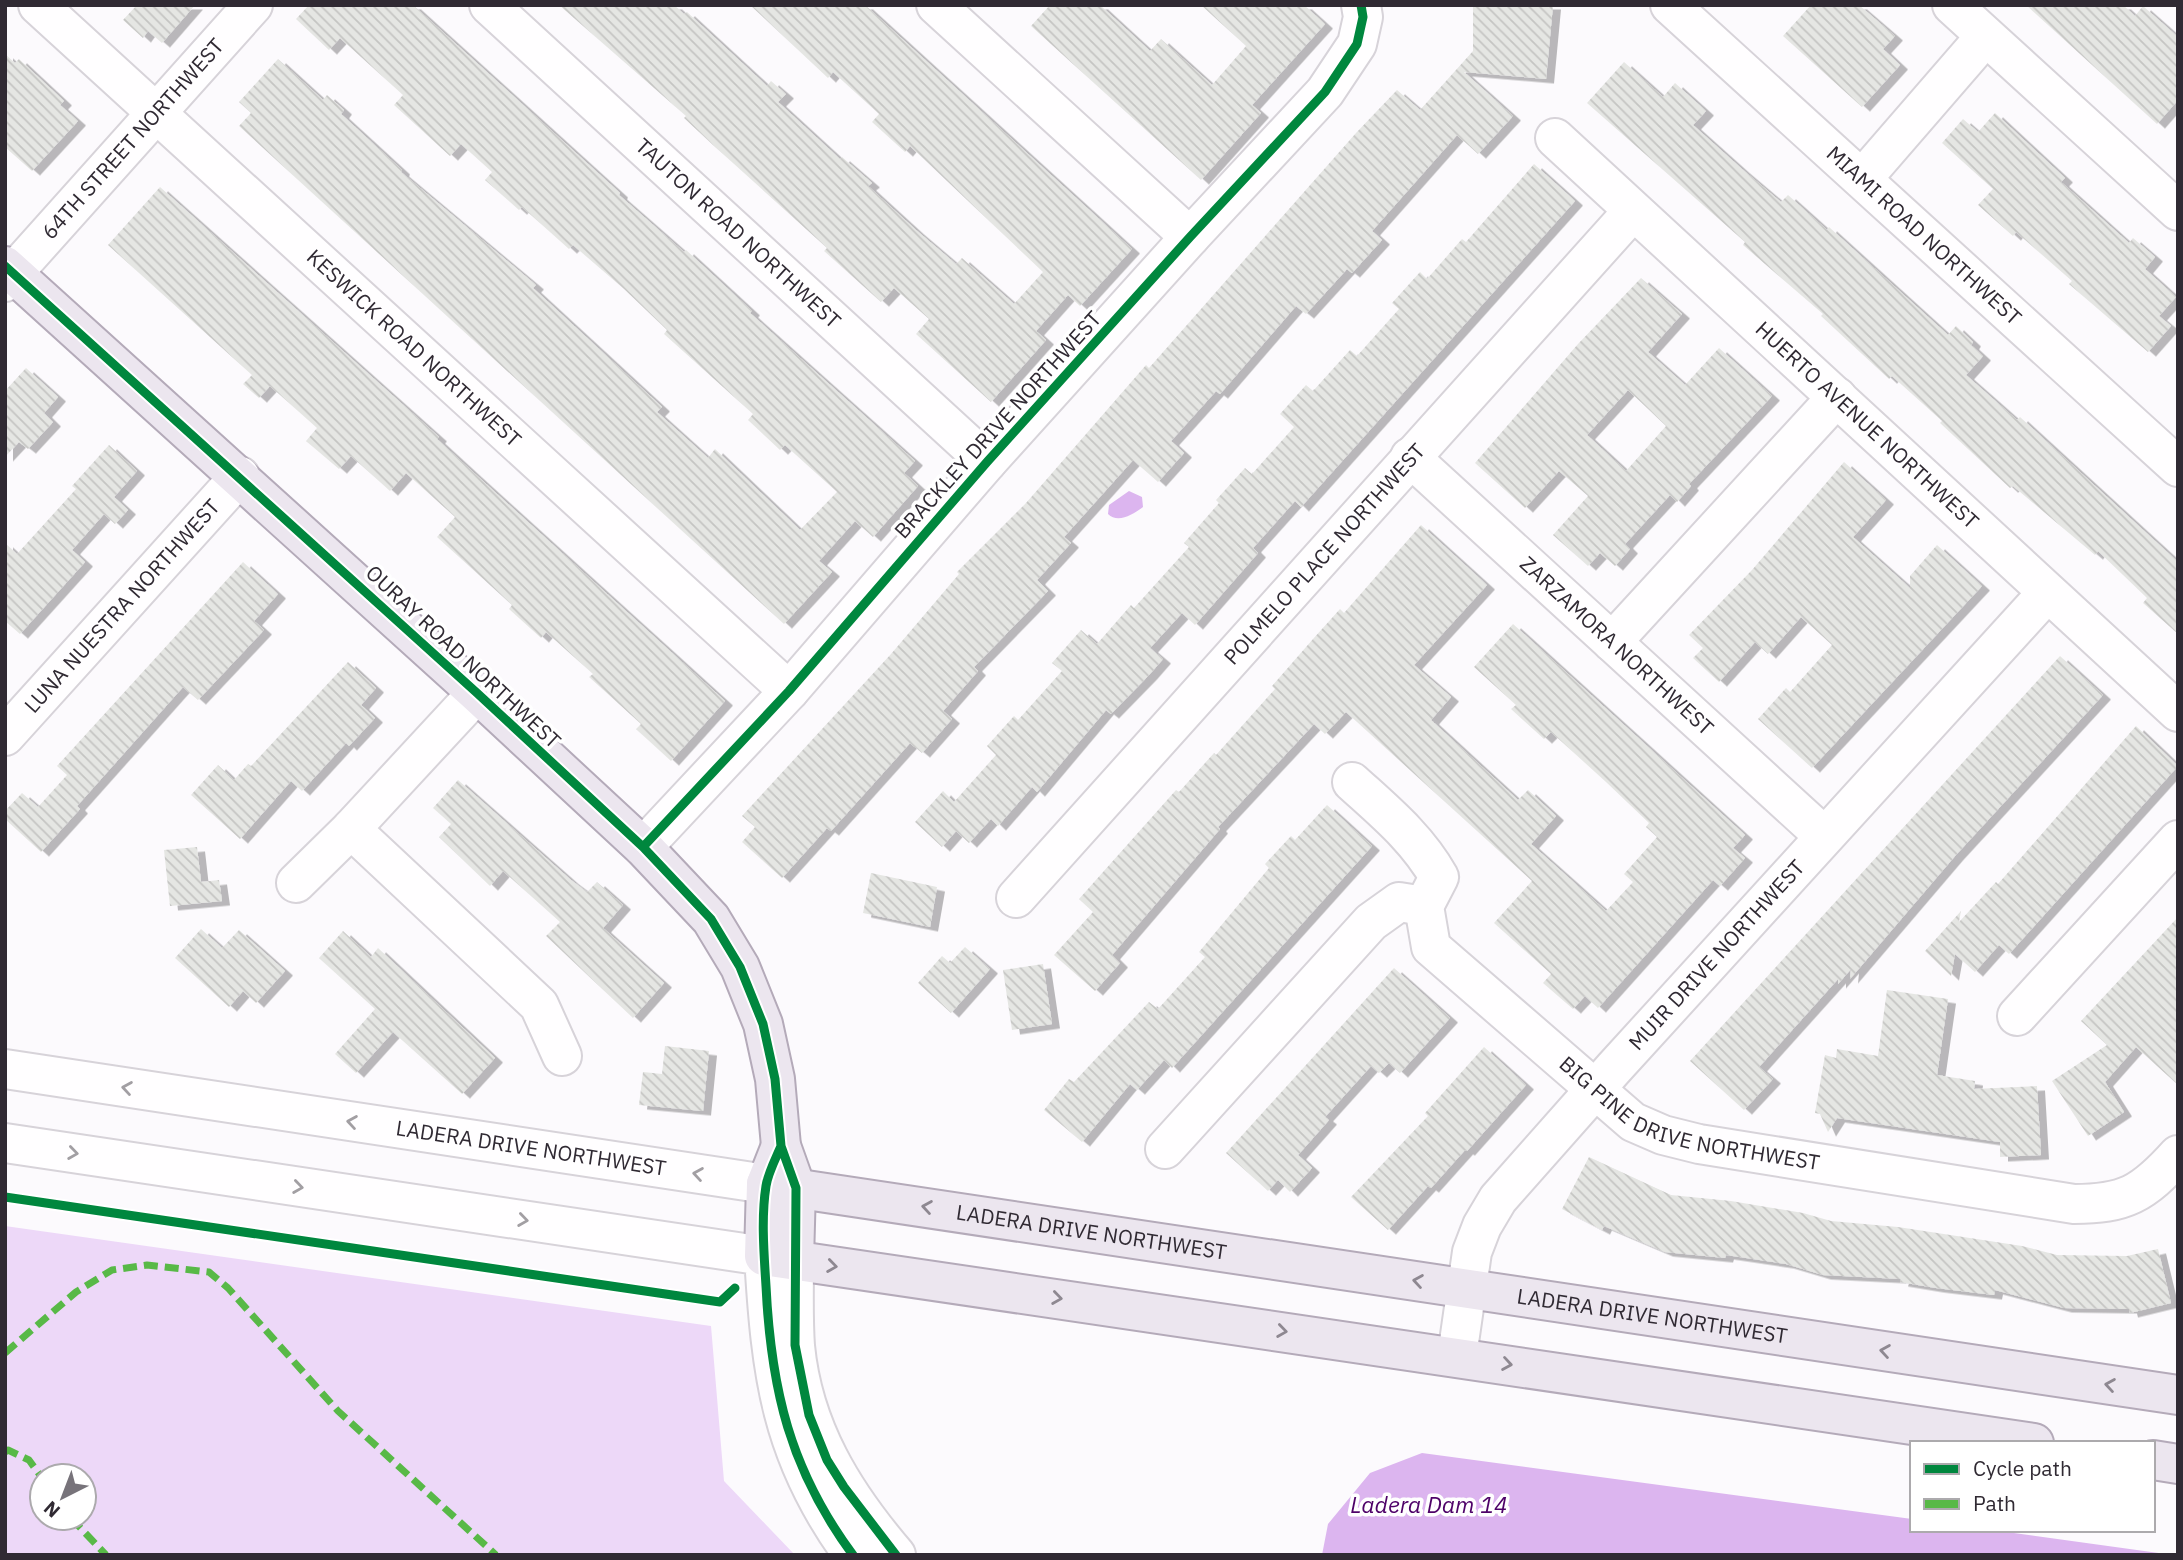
<svg xmlns="http://www.w3.org/2000/svg" width="2183" height="1560" font-family="'IBM Plex Sans',sans-serif">
<style>
.green{fill:#edd8f8;fill-rule:evenodd}
.water{fill:#dcb5ef}
.building{fill:url(#building-back-hatch);fill-rule:evenodd;filter:url(#shadow)}
.lines{fill:none;stroke-linecap:round;stroke-linejoin:round}
.minor-casing{stroke:#d7d3d9;stroke-width:42}
.major-casing{stroke:#b4aab9;stroke-width:42}
.minor{stroke:#fffeff;stroke-width:38}
.major{stroke:#ece6ef;stroke-width:38}
.quiet{stroke:#58b947;stroke-width:7;stroke-dasharray:14 7;stroke-linecap:butt}
.cycleway-casing{stroke:#fff;stroke-width:13}
.cycleway{stroke:#00873e;stroke-width:9}
.oneway{stroke:#a29fa3}
.oneway2{stroke:#8e8891}
.labels{text-anchor:middle;stroke-width:7;stroke-linejoin:round;paint-order:stroke}
.street-label{font-size:21px;fill:#302a33;stroke:#fff}
.water-label{font-size:23px;font-style:italic;fill:#4e0268;stroke:#fff}
</style>
<defs>
<pattern id="building-back-hatch" width="6" height="6" patternUnits="userSpaceOnUse" patternTransform="scale(1.75)"><rect width="6" height="6" fill="#e5e6e3"/><path d="M-1 5l2 2M0 0l6 6M5-1l2 2" fill="none" stroke="#c5c5c3"/></pattern>
<filter id="shadow"><feDropShadow dx="8" dy="4.5" stdDeviation="0" flood-color="#0004"/></filter>
</defs>
<rect width="100%" height="100%" fill="#fcfafd"/>
<path class="green" d="M5,1226l706,100 13,155 71,74h-790zM42,1476h42v42h-42z"/>
<path class="water" d="M1129,491l13,6 1,10c-9,7 -25,17 -35,7l1,-9z
M1422,1453l490,66v11h80l181,25h-851l6,-31 42,-51z"/>
<path class="building" d="M137,5h58l-33,38 -14,-12 -5,7 -20,-18z
M309,5h104l207,188 -1,2 65,57 2,-2 66,61 -2,2 165,148 -11,12 14,13 -45,51 -18,-16 -36,40 13,11 -48,52 -545,-498 12,-13 -12,-11 39,-43 45,41 4,-5 17,15 -3,4 61,56 -1,2 135,113 -3,3 129,119 -5,5 51,46 7,-9 85,81 37,-38 -52,-47 -5,5 -32,-30 5,-6 -89,-80 3,-4 -43,-41 -51,-44 -4,4 -47,-42 -3,3 -34,-30 7,-8 -31,-28 -11,12 -56,-51 9,-10 -63,-57 -11,12 -33,-31z
M559,5h115l10,9 3,-2 80,74 4,-5 15,13 -8,8 62,57 2,-2 30,26 -4,3 48,44 40,34 6,-6 52,46 29,-32 -133,-126 -5,6 -33,-30 7,-8 -46,-42 -5,6 -78,-73h115l267,244 -52,57 -12,-11 -32,36 10,9 -55,62 -75,-68 13,-15 -35,-31 -13,14 -57,-51 3,-3 -114,-103 -29,-27 2,-2z
M1050,5h50l50,46 11,-12 51,46 34,-39 -45,-41h103l21,19 -73,81 9,8 -60,67 -170,-154z
M1473,5h80l-7,74 -82,-7 49,44 -35,38 -21,-19 -85,96 10,9 -30,33 -5,-4 -41,45 -10,-8 -76,88 -4,-3 -45,50 13,12 -26,29 -25,-22 -69,77 7,6 -34,37 11,11 -74,76 4,4 -35,40 9,8 -30,34 -12,-10 -79,88 -4,-3 -45,50 -40,-36 13,-15 -13,-11 149,-162 68,-80 -2,-2 69,-69 120,-138 3,3 207,-235 41,-43 23,20 53,-59z
M1811,5h48l36,31 -12,13 17,16 -38,42 -79,-71z
M2026,5h97l12,11 8,-10 35,31v63l-21,24z
M5,54l10,9 4,-4 45,42 -4,4 18,16 -46,50 -27,-24z
M1624,62l39,35 12,-14 31,28 -13,14 49,44 39,33 7,-7 39,35 2,-3 119,108 8,-9 17,16 -2,3 12,11 -17,19 51,45 3,-3 158,145v72l-35,-31 4,-5 -49,-47 -3,4 -82,-69 -3,2 -70,-65 2,-2 -50,-45 -3,3 -68,-63 2,-2 -80,-69 2,-3 -158,-139z
M1995,113l70,65 -4,4 68,61 4,-5 22,19 -10,12 31,28 -17,19 12,10 -23,26 -79,-68 3,-3 -56,-49 -3,4 -35,-31 15,-16 -51,-46 21,-24 15,13z
M1534,164l41,37 -274,306 -6,-6 -42,47 5,5 -63,72 -13,-12 -32,35 13,11 -14,16 -38,39 -5,-4 -69,82 -5,-5 -34,39 -7,-7 -22,24 -13,-12 -14,16 -27,-25 28,-31 11,11 42,-47 -9,-9 27,-30 4,4 44,-49 -10,-8 29,-33 16,14 34,-39 3,3 55,-61 -5,-4 35,-40 -3,-3 29,-32 7,6 42,-47 -14,-13 26,-29 7,6 37,-41 7,6 42,-47 -7,-6 28,-31 7,7 35,-40 4,3z
M160,187l279,250 -2,2 37,34 251,228 -54,60 -35,-32 5,-5 -52,-47 4,-3 -47,-42 -5,6 -32,-29 3,-4 -75,-68 18,-20 -49,-44 -16,18 -39,-35 -12,13 -33,-28 11,-13 -47,-42 -11,12 -16,-14 9,-9 -144,-130z
M1641,278l41,36 -34,38 37,33 34,-37 53,48 -83,88 2,2 -14,16 -7,-7 -45,49 5,5 -15,17 -15,-13 -12,13 -35,-31 35,-39 -29,-25 -34,37 -50,-45 103,-119zM1628,390l38,36 -40,45 -39,-36z
M26,368l32,29 -14,16 9,9 -25,27 -9,-7 -14,15v-66z
M109,445l28,26 -23,26 14,13 -13,14 -11,-10 -32,36 13,12 -65,72 -15,-13v-78l12,11 59,-65 -4,-3z
M1844,462l42,38 -33,37 57,51v-12l27,-31 45,41 -170,182 -54,-49 28,-31 4,4 42,-47 -31,-28 -33,37 -13,-12 -36,40 -26,-24 10,-10 -14,-13 63,-65z
M1421,525l66,60 -73,80 37,32 -20,23 87,80 10,-10 28,26 -25,28 75,67 27,-29 -9,-8 33,-37 -11,-10 3,-4 -43,-41 -55,-50 -7,7 -33,-30 5,-4 -42,-38 39,-43 232,211 -12,13 12,10 -25,28 -7,-6 -115,128 -13,-12 -12,13 -30,-26 8,-9 -57,-51 38,-42 -186,-169 -21,22 -11,-10 -96,103 2,2 -108,126 8,8 -25,28 -41,-36 39,-43 -14,-13 97,-109 3,2 35,-39 2,2 59,-66 -3,-3 41,-47 27,-30 4,4z
M243,562l35,32 -24,27 10,9 -66,70 -15,-13 -106,119 3,3 -39,43 -36,-33v-8l17,-18 16,14 29,-32 -10,-9z
M2060,656l43,39 -148,161 -105,123 1,-10 -13,15v-5l-79,88 14,12 -29,31 -54,-49z
M348,662l28,26 -15,17 14,13 -26,28 -3,-3 -44,48 -11,-10 -51,58 -49,-44 27,-30 16,15 14,-16 3,2z
M2136,726l42,40 -169,188 -10,-9 -24,27 -20,-18 -4,22 -26,-25 36,-40 -2,11 37,-40 2,2z
M458,780l113,100 16,12 10,-10 26,23 -20,23 61,55 -31,35 -87,-82 14,-14 -57,-51 -13,15 -51,-49 12,-13 -18,-16z
M1327,805l45,41 -200,222 -8,-8 -27,30 -7,-6 -48,58 -38,-32 25,-31 5,3 75,-80 9,7 47,-52 -6,-5 70,-84 -4,-4 26,-28 4,4z
M197,847l4,35 18,-2 3,21 -52,5 -6,-56z
M871,873l66,14 -7,40 -67,-14z
M2178,917v168l-42,-38 -31,35 19,30 -36,24 -36,-55 55,-36 -26,-24z
M201,929l21,19 17,-18 46,41 -29,32 -13,-12 -14,16 -54,-49z
M343,931l28,26 7,-9 117,110 -33,36 -69,-62 -37,41 -21,-19 40,-45 -56,-51z
M965,947l25,22 -39,44 -33,-30 24,-27 8,7z
M1043,964l9,60 -40,6 -9,-60z
M1394,968l56,50 -50,55 -11,-10 -10,10 -8,-7 -46,51 4,3 -31,35 14,13 -22,24 -12,-12 -10,11 -42,-38z
M1887,990l61,9 -11,76 38,6 -1,8 63,-3 4,69 -41,2v-15l-163,-24 -9,14 -8,-18 -5,-1 10,-58 11,3 1,-9 41,7z
M665,1046l44,5 -6,60 -64,-6 4,-33 19,2z
M1484,1047l42,38 -59,66 -2,-1 -34,38 -3,-2 -40,44 -37,-33 77,-81 -3,-3z
M1589,1157l82,38 60,6 72,12 28,8 67,6 124,19 35,9 70,1 31,-7 13,54 -41,10 -1,-4 -65,-1 -69,-18 -1,5 -58,-7 -36,-6 1,-3 -78,-4 -37,-11 -60,-9 -1,3 -60,-6 -61,-26 -2,4 -40,-21z"/>
<g class="lines">
<defs>
<g id="minor">
<path id="s1" d="M38,5l751,686"/>
<path id="s2" d="M489,5l498,457"/>
<path d="M936,5l254,232"/>
<path id="s3" d="M1670,5l508,462"/>
<path d="M1952,5l226,206"/>
<path id="s4" d="M1555,138l623,574"/>
<path d="M1862,179l123,-142"/>
<path id="s5" d="M5,282l248,-277"/>
<path id="s6" d="M1410,457l414,379"/>
<path d="M1612,642l225,-245"/>
<path id="s7" d="M5,736l235,-260"/>
<path id="s8" d="M1352,782c33,30 65,56 87,95l-15,29 7,41 202,175 30,13 36,9 375,60c51,0 69,-10 104,-49"/>
<path d="M351,829l188,176 23,51"/>
<path d="M643,847l146,-156 198,-229 203,-225 135,-145 32,-48 6,-27 -2,-12"/>
<path d="M296,883l55,-54 126,-136"/>
<path id="s9" d="M1016,898l617,-687"/>
<path d="M2017,1016l161,-176"/>
<path id="s10" d="M5,1069l761,115"/>
<path d="M5,1143l759,113c7,118 16,200 89,299"/>
<path d="M1165,1149l206,-227 28,-20 25,4"/>
<path d="M794,1260c0,29 -1,58 1,86 8,82 48,147 101,209"/>
<path id="s11" d="M1457,1356l15,-104 10,-26 16,-27 116,-131 433,-475"/>
</g>
<g id="major">
<path d="M5,266l472,427 166,154 68,72 29,48 23,57 12,55 6,67 15,42 -2,72"/>
<path d="M781,1146l-15,38 -2,72 1270,187"/>
<path id="s12" d="M766,1184l1412,211"/>
<path d="M2153,1460l25,4"/>
</g>
</defs>
<use href="#minor" class="minor-casing"/>
<use href="#major" class="major-casing"/>
<use href="#minor" class="minor"/>
<use href="#major" class="major"/>
<path class="quiet" d="M5,1353l71,-61 36,-22 35,-5 62,7 19,16 110,123 158,144
M5,1452l3,-2 21,10 13,18
M71,1518l35,37"/>
<defs>
<path id="cycleway" d="M5,266l472,427 166,154 68,72 29,48 23,57 12,55 6,67 15,42 -1,157 14,70 18,45 17,27 52,68
M643,847l146,-156 198,-229 203,-225 135,-145 32,-48 6,-27 -2,-12
M781,1146c-5,12 -13,27 -15,40 -5,32 -2,68 0,100 5,103 24,184 87,269
M5,1197l715,105 15,-14"/>
</defs>
<use href="#cycleway" class="cycleway-casing"/>
<use href="#cycleway" class="cycleway"/>
</g>
<defs><path id="oneway-chevron" d="M-2-3.5L2.5 0L-2 3.5" fill="none" stroke-width="1.6" stroke-linecap="round" stroke-linejoin="round" transform="scale(1.75)"/></defs>
<g class="oneway">
<use href="#oneway-chevron" transform="translate(127 1088) rotate(-171)"/>
<use href="#oneway-chevron" transform="translate(352 1122) rotate(-171)"/>
<use href="#oneway-chevron" transform="translate(73 1153) rotate(8)"/>
<use href="#oneway-chevron" transform="translate(698 1174) rotate(-171)"/>
<use href="#oneway-chevron" transform="translate(298 1187) rotate(8)"/>
<use href="#oneway-chevron" transform="translate(523 1220) rotate(8)"/>
</g>
<g class="oneway2">
<use href="#oneway-chevron" transform="translate(927 1207) rotate(-171)"/>
<use href="#oneway-chevron" transform="translate(832 1266) rotate(8)"/>
<use href="#oneway-chevron" transform="translate(1418 1281) rotate(-171)"/>
<use href="#oneway-chevron" transform="translate(1057 1298) rotate(8)"/>
<use href="#oneway-chevron" transform="translate(1282 1331) rotate(8)"/>
<use href="#oneway-chevron" transform="translate(1885 1351) rotate(-171)"/>
<use href="#oneway-chevron" transform="translate(1507 1364) rotate(9)"/>
<use href="#oneway-chevron" transform="translate(2110 1385) rotate(-171)"/>
</g>
<g class="labels">
<g class="street-label">
<text dy="7" stroke="none"><textPath href="#s5" startOffset="192">64TH STREET NORTHWEST</textPath></text>
<text dy="7" stroke="none"><textPath href="#s2" startOffset="338">TAUTON ROAD NORTHWEST</textPath></text>
<text dy="7" stroke="none"><textPath href="#s3" startOffset="343">MIAMI ROAD NORTHWEST</textPath></text>
<text dy="7" stroke="none"><textPath href="#s1" startOffset="509">KESWICK ROAD NORTHWEST</textPath></text>
<text transform="translate(998 425) rotate(-48)" y="7">BRACKLEY DRIVE NORTHWEST</text>
<text dy="7" stroke="none"><textPath href="#s4" startOffset="424">HUERTO AVENUE NORTHWEST</textPath></text>
<text dy="7" stroke="none"><textPath href="#s9" startOffset="462">POLMELO PLACE NORTHWEST</textPath></text>
<text dy="7" stroke="none"><textPath href="#s7" startOffset="175">LUNA NUESTRA NORTHWEST</textPath></text>
<text dy="7" stroke="none"><textPath href="#s6" startOffset="280">ZARZAMORA NORTHWEST</textPath></text>
<text transform="translate(463 657) rotate(43)" y="7">OURAY ROAD NORTHWEST</text>
<text dy="7" stroke="none"><textPath href="#s11" startOffset="492">MUIR DRIVE NORTHWEST</textPath></text>
<text dy="7" stroke="none"><textPath href="#s8" startOffset="520">BIG PINE DRIVE NORTHWEST</textPath></text>
<text dy="7" stroke="none"><textPath href="#s10" startOffset="532">LADERA DRIVE NORTHWEST</textPath></text>
<text dy="7" stroke="none"><textPath href="#s12" startOffset="329">LADERA DRIVE NORTHWEST</textPath></text>
<text dy="7" stroke="none"><textPath href="#s12" startOffset="896">LADERA DRIVE NORTHWEST</textPath></text>
</g>
<g class="water-label">
<text x="1429" y="1513">Ladera Dam 14</text>
</g>
</g>
<rect width="2183" height="1560" fill="none" stroke="#302a33" stroke-width="14"/>
<rect x="1910" y="1441" width="245" height="91" fill="#ffffff" stroke="#acaaad" stroke-width="2"/>
<rect x="1924" y="1464" width="35" height="10" fill="#00873e" stroke="#acaaad" stroke-width="2"/>
<text x="1973" y="1476" font-size="21" fill="#302a33">Cycle path</text>
<rect x="1924" y="1499" width="35" height="10" fill="#58b947" stroke="#acaaad" stroke-width="2"/>
<text x="1973" y="1511" font-size="21" fill="#302a33">Path</text>
<g transform="translate(63 1497) rotate(222)"><circle r="33" fill="#ffffff" stroke="#acaaad" stroke-width="2"/>
<path d="M0-5L12 26L0 18L-12 26Z" fill="#77737a"/>
<text y="-10" font-size="19" font-weight="bold" text-anchor="middle" fill="#302a33">N</text>
</g>
</svg>
